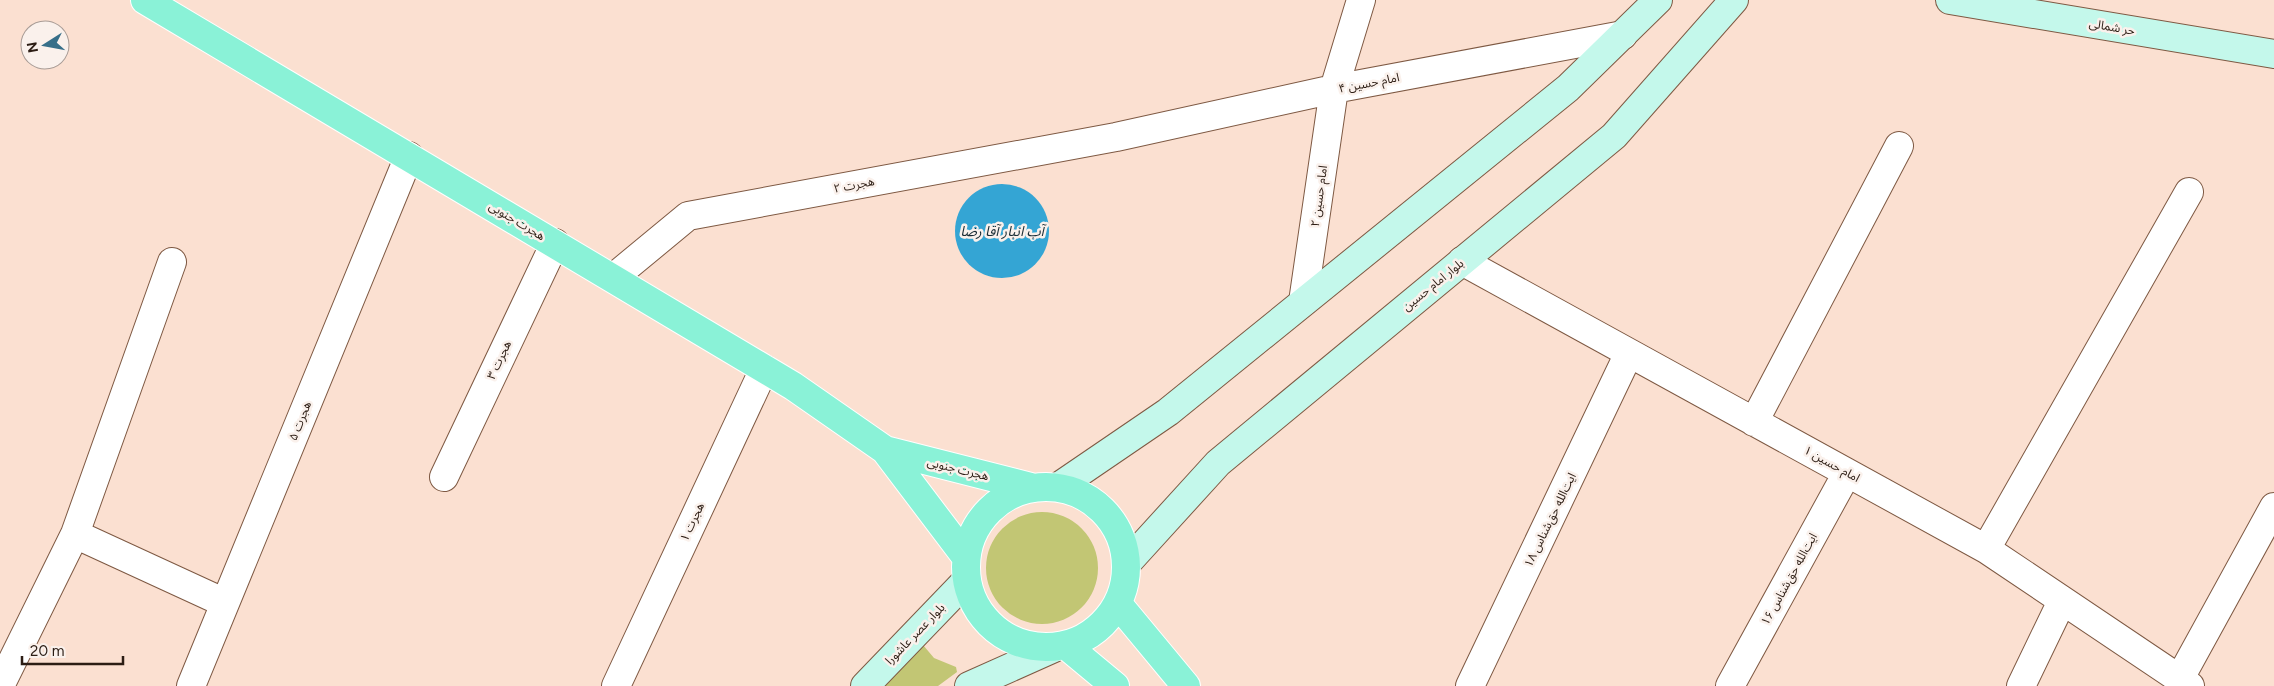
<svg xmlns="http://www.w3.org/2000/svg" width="2274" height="686" font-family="Figtree,'Noto Sans Arabic',sans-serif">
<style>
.green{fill:#c2c674}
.water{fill:#34a5d4}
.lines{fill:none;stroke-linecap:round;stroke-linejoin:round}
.street-casing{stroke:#7e5943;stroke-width:30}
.secondary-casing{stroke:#7e5943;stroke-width:30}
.primary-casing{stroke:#fff;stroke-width:30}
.street{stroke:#fff;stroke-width:28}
.secondary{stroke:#c4f8eb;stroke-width:28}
.primary{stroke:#8af2d7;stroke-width:28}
.labels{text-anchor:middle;stroke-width:5;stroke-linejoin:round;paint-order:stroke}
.street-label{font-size:12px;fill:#2c1d14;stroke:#faf1ec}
.water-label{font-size:14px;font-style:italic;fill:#192c35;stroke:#faf1ec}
</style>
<rect width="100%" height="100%" fill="#fbe0d1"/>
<path class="green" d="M986 568a56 56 0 1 1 112 0a56 56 0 1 1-112 0Z
M918,639l16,19 22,9 1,5 -19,14h-56z"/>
<path class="water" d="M955 231a47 47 0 1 1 94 0a47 47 0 1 1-94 0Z"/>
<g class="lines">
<defs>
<path id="street" d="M1462,261l524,288 204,137
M172,262l-97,272 150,69
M613,278l75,-62 428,-79 218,-48 289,-54
M1303,302l31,-213 27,-89
M1754,422l145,-276
M444,477l111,-234
M1986,549l203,-357
M2179,680l95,-173
M0,686l75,-152
M191,686l218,-530
M616,686l148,-317
M1470,686l159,-333
M1730,686l117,-213
M2021,686l41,-85"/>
<path id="secondary" d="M1950,0l324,54
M1058,487l110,-75 400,-324 90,-88
M1127,563l91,-100 396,-327 120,-136
M865,686l101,-105
M969,686l85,-38"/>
<path id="primary" d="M145,0l648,386 92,64
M966 567a80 80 0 1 1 160 0a80 80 0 1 1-160 0Z
M966,557l-81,-107 146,37
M1118,604l68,82
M1068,647l47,39"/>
</defs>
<use href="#street" class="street-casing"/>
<use href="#secondary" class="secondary-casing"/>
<use href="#primary" class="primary-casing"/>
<use href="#street" class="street"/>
<use href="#secondary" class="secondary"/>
<use href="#primary" class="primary"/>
</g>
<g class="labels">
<g class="street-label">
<text transform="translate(2112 27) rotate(10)" y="4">حر شمالی</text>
<text transform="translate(1369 83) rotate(-11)" y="4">امام حسین ۴</text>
<text transform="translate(854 185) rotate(-11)" y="4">هجرت ۲</text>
<text transform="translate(1319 196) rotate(-82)" y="4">امام حسین ۲</text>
<text transform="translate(517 221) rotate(31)" y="4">هجرت جنوبی</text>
<text transform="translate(1433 285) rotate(-39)" y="4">بلوار امام حسین</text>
<text transform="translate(499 360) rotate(-65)" y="4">هجرت ۳</text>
<text transform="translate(300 421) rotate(-68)" y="4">هجرت ۵</text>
<text transform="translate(1832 464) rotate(29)" y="4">امام حسین ۱</text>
<text transform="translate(958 469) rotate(14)" y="4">هجرت جنوبی</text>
<text transform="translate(1550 520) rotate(-64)" y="4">ایت‌الله حق‌شناس ۱۸</text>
<text transform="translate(692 522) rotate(-65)" y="4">هجرت ۱</text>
<text transform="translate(1789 579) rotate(-61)" y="4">ایت‌الله حق‌شناس ۱۶</text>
<text transform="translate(915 634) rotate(-46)" y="4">بلوار عصر عاشورا</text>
</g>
<g class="water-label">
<text x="1002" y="236">آب انبار آقا رضا</text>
</g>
</g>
<g transform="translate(45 45) rotate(259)"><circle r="24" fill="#faf1ec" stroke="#a89c96"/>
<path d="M0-4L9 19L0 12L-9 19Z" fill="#376f89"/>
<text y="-8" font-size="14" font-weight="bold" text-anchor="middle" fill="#2c1d14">N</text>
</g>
<path d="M22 656v8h101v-8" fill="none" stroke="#2c1d14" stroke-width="2.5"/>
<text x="30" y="656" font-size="15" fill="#2c1d14" stroke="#faf1ec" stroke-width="4" paint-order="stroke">20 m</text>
</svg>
